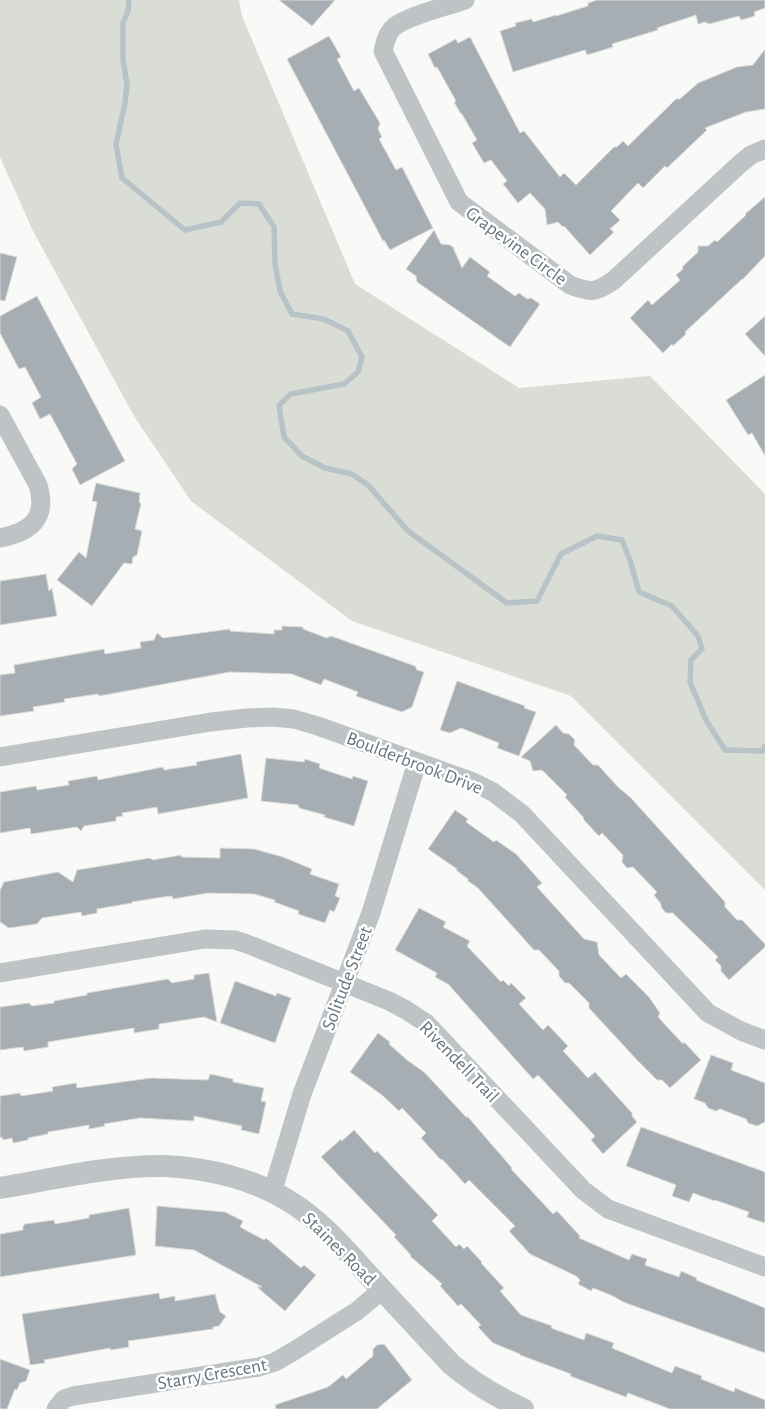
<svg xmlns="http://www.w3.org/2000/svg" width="765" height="1409" font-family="'Alegreya Sans',sans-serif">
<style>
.green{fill:#d9ddd6}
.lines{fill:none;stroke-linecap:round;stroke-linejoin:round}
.stream{stroke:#b7c3c7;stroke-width:5.5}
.building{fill:#a6aeb3;stroke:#dbdbd9}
.minor{stroke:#bec3c6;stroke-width:19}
.tertiary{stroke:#bec3c6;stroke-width:22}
.labels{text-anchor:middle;stroke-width:5;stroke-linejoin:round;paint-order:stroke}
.street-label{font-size:19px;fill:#66767f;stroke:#fff}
</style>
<rect width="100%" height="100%" fill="#f9f9f7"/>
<path class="green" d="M0,0h239l3,16 113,268 164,104 131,-12 115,118v396l-194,-194 -219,-75 -161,-120 -57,-85 -101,-185 -33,-74z"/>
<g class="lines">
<path class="stream" d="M129,0l-1,11 -5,12v36l4,26 -2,18 -9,41 6,34 63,52 36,-8 19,-19 19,1 15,23 1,37 5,27 12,23 32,5 24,12 14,26 -4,15 -14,12 -53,10 -12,11 5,32 18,19 23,12 27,6 16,11 40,46 99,72 30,-2 24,-47 36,-18 25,4 8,20 9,32 33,14 26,30 4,13 -11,11 -1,22 16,38 19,30 38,1 2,-5"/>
</g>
<path class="building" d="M279,0h56l-23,26z
M597,0h168v8l-11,4 1,4 -14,4 -2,-4 -30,8 -4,-2 -7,2 -2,-9 -39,13 1,2 -46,14 1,3 -26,8 -2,-5 -72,22 -13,-41 16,-5 -1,-3 17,-4 1,3 23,-7v1l32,-10v-3z
M329,36l12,21 -4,2 17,32 5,-3 21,35 -2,6 4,8 -3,2 17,31 6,-3 31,61 -43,22 -6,-10 -1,1 -96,-182z
M470,37l50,96 4,-2 36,46 4,-4 12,12 38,-38h3l6,-6 5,5 48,-47h4l18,-16 39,-16 16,-2 12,-16v60l-19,3 -41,16 2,2 -40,38 -2,-2 -22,22 -5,-5 -27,28 9,9 -10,9 4,3 -24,23 -26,-29 -1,1 -5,-5 -11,3 -2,-16 -15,-16 -12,10 -15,-19 4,-3 -16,-21 -7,3 -12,-20 5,-3 -15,-26h-1l-7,-12 2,-1 -19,-34 -2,1 -7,-14 28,-15 2,4z
M765,197v59l-22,23 -2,1 -56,52 1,2 -13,12 -1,-2 -9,9 -33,-35 18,-18 4,5 28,-25 -4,-5 7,-6 -1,-2 16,-15v-6h10l7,-6 2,2 29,-27 -1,-1z
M434,230l7,14 9,1 3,2 9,21 8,-11 20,15 -3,4 28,20 4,-3 8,6 4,-1 9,6 -30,43 -93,-65 -1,-6 -10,-7z
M0,253l17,4 -12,44 -5,-1z
M37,296l88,165 -45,24 -8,-16 5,-5 -27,-50 -10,5 -8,-16 9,-6 -16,-30 -6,2 -19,-36v-17z
M765,316v40l-20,-22z
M765,375v81l-13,-23 -4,2 -22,-35z
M96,483l44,10 -1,8 2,3 -6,25 7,2 -5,24 -4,2 -1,7 -8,-1 -32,43 -35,-26 22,-28 7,6 11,-56 -5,-1z
M46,574l3,17 3,-3 5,28 -57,9v-44z
M282,626l21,1v2l24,9 4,-2 84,30 2,4 7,2 -12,35 -10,5 -46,-16 2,-4 -34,-13 -3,6 -29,-11 -62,-2 -131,24 -1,-2 -34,5 1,3 -32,5 1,4 -34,5v-41l15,-2 -1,-8 90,-16 1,5 36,-6 -1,-6 14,-2 3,-7 6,5 67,-9v2l44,3v-4h8z
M457,681l68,25 -1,2 12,4 -17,44 -22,-8 2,-5 -38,-15 -11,5 -10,-3z
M556,725l7,8 6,1 6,6 -1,5 19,20h5l20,22 13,11 94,104v5l12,13h5l23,24v3l-36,33 -8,-9v-5l-6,-6 3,-3 -45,-44h-7l-5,-6v-3l-7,-9 3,-3 -24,-25 -6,1 -5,-6 1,-7 -21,-22 -3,3 -16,-17 1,-1 -19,-21 2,-2 -25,-25 -9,1 -3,-10 -9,-4z
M241,754l7,44 -90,16 -1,-7 -35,6 1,3 -7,1v4l-32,5 -3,5 -4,-4 -46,7 -1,-6 -30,5v-41l36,-6 1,4 32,-5 -1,-4 29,-5 1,4 65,-13 1,3 33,-5 -1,-3z
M266,758l38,4 1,-3 15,5 -1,4 33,11 1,-3 15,5 -14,45 -30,-9 1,-2 -26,-7 -1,-3 -37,-4z
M455,810l13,9 -2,3 28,20 2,-2 20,14 26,29 -5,4 47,52 13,3 2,13 22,23 5,-4 23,23 11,16 -2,4 25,27 1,-2 17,18 -31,28 -8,-8h-5l-20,-20 -48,-52v-5l-20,-20h-4l-6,-7v-5l-20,-21h-5l-56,-62 -10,-7v-2l-12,-9 1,-1 -29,-20z
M220,848l34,1 29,8 29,12 -2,5 29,10 -4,12 5,2 -6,14 -4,-2 -5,13 -27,-9 1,-3 -25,-9 1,-2 -21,-6 -46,-1 -35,6 -1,-3 -9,1 -31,5v1l-35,6v4l-15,3 -1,-4 -39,6 -5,6 -28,4 -9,-6v-32l4,-8 54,-10 15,10 4,-12 73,-12 3,2 28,-5v2l39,1z
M419,908l27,14 -3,5 27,14 -3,5 34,36 2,-2 6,6 2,-3 15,15 -7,6 24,26 5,-5 20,21 -5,5 25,27 7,-6 37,41v3l5,6 -34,32 -12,-14 4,-4 -57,-61 -5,4 -85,-95 -13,-7 2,-4 -42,-23z
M209,973l8,49 -13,-5 -45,7v5l-25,4v-5l-86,14v5l-24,4 -1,-4 -23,3v-43l29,-4 3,3 22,-3v-2l33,-6v-2l81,-14 4,4 22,-4v-4z
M235,981l41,15 1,-3 14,5 -16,45 -55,-20z
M378,1033l12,9 -1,2 18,16 17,12 42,45h2l44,51 -1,1 42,45 4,-3 23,25 -1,2 50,22 3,-6 15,5 -2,6 34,12 2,-6 16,7 -1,2 69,28v45l-142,-51 -10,-6 -20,-8 -2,3 -13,-7 2,-4 -4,-4 -46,-22 -21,-23 6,-5 -46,-46 -4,4 -23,-25 -1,1 -20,-22 5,-5 -24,-25 -3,3 -17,-16 -32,-23z
M711,1055l22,8 -2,7 34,13v39l-8,4 -9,-3 -2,-4 -26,-10 -4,2 -8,-3 -3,-5 -11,-4z
M210,1074l23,5v3l31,6 -3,13 5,1 -7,32 -18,-4 1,-4 -48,-10v5l-54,-3 -36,6 1,2 -16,3v-4l-41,7v2l-20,4v2l-15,3 -1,-5 -9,2 -1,-3 -2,1v-42l20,-3 1,3 32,-5 -1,-4 24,-4 1,5 74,-10 57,2z
M641,1127l124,45v51l-18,-6 2,-5 -34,-12v1l-22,-8 -4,9 -17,-6 4,-11 -50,-19z
M354,1130l21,23 2,-2 61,64 -6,6 24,26 3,-3 5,5 3,-3 15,16 -1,1 23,25 -4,3 21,24 31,11 -1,2 33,12 2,-7 28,10 -2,5 60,25 3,-7 27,10 -1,3 33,13 1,-4 30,12v9h-95l-42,-16 -2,4 -56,-21 1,-2 -51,-19v-1l-27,-11 -15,-16 3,-2 -20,-21 -3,2 -18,-20 2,-2 -32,-28 1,-1 -17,-18 2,-2 -75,-78 20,-18 1,2z
M157,1206l68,6 18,9 -3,6 24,13 2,-2 35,30 3,-3 12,10 -31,36 -28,-24h5l-68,-37 -39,-4z
M129,1208l7,47 -136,22v-43l23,-4v-4l2,-2 29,-4 1,4 34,-6v-3z
M159,1293l1,6 15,-3v5l40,-7 5,18 6,4 -7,10 -6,1v2l-85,12 1,6 -18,3 -1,-2 -66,12 1,3 -15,2 -8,-51z
M384,1344l28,36 -35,29h-101l-1,-4 53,-18 15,-12 3,4 27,-23v-7l4,-4z
M0,1359l30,11 -4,11 -6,2 -3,7 -2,-1 -8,20h-7z"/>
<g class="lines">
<path class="minor" d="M465,0c-16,6 -63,17 -73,29 -6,7 -7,14 -9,22l76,151 111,83c20,8 26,8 44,-5l127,-117 10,-8 14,-6
M0,415l38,70c10,33 -7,47 -38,53
M0,757l211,-35 36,-4 26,-1 21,2 24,7 155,56 20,10 29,22 186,199 33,18 24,9
M0,973l205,-34 30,1 12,4 142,57 17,9 20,13 157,167 25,19 157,58
M272,1193l30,-99 69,-181 46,-151
M56,1409l8,-10 9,-3 186,-29 16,-5 19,-11 63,-40 25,-21"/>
<path class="tertiary" d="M0,1188c53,-9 112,-23 165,-22 43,2 90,13 127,37 32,20 56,50 82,78 26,28 51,55 77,83 22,19 46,33 72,45"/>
</g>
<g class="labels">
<g class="street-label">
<text transform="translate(517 245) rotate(36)" y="7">Grapevine Circle</text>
<text transform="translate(415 762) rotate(21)" y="7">Boulderbrook Drive</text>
<text transform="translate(346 978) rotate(-69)" y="7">Solitude Street</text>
<text transform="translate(460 1061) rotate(46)" y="7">Rivendell Trail</text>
<text transform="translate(340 1248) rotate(45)" y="7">Staines Road</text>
<text transform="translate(212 1373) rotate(-10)" y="7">Starry Crescent</text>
</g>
</g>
</svg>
